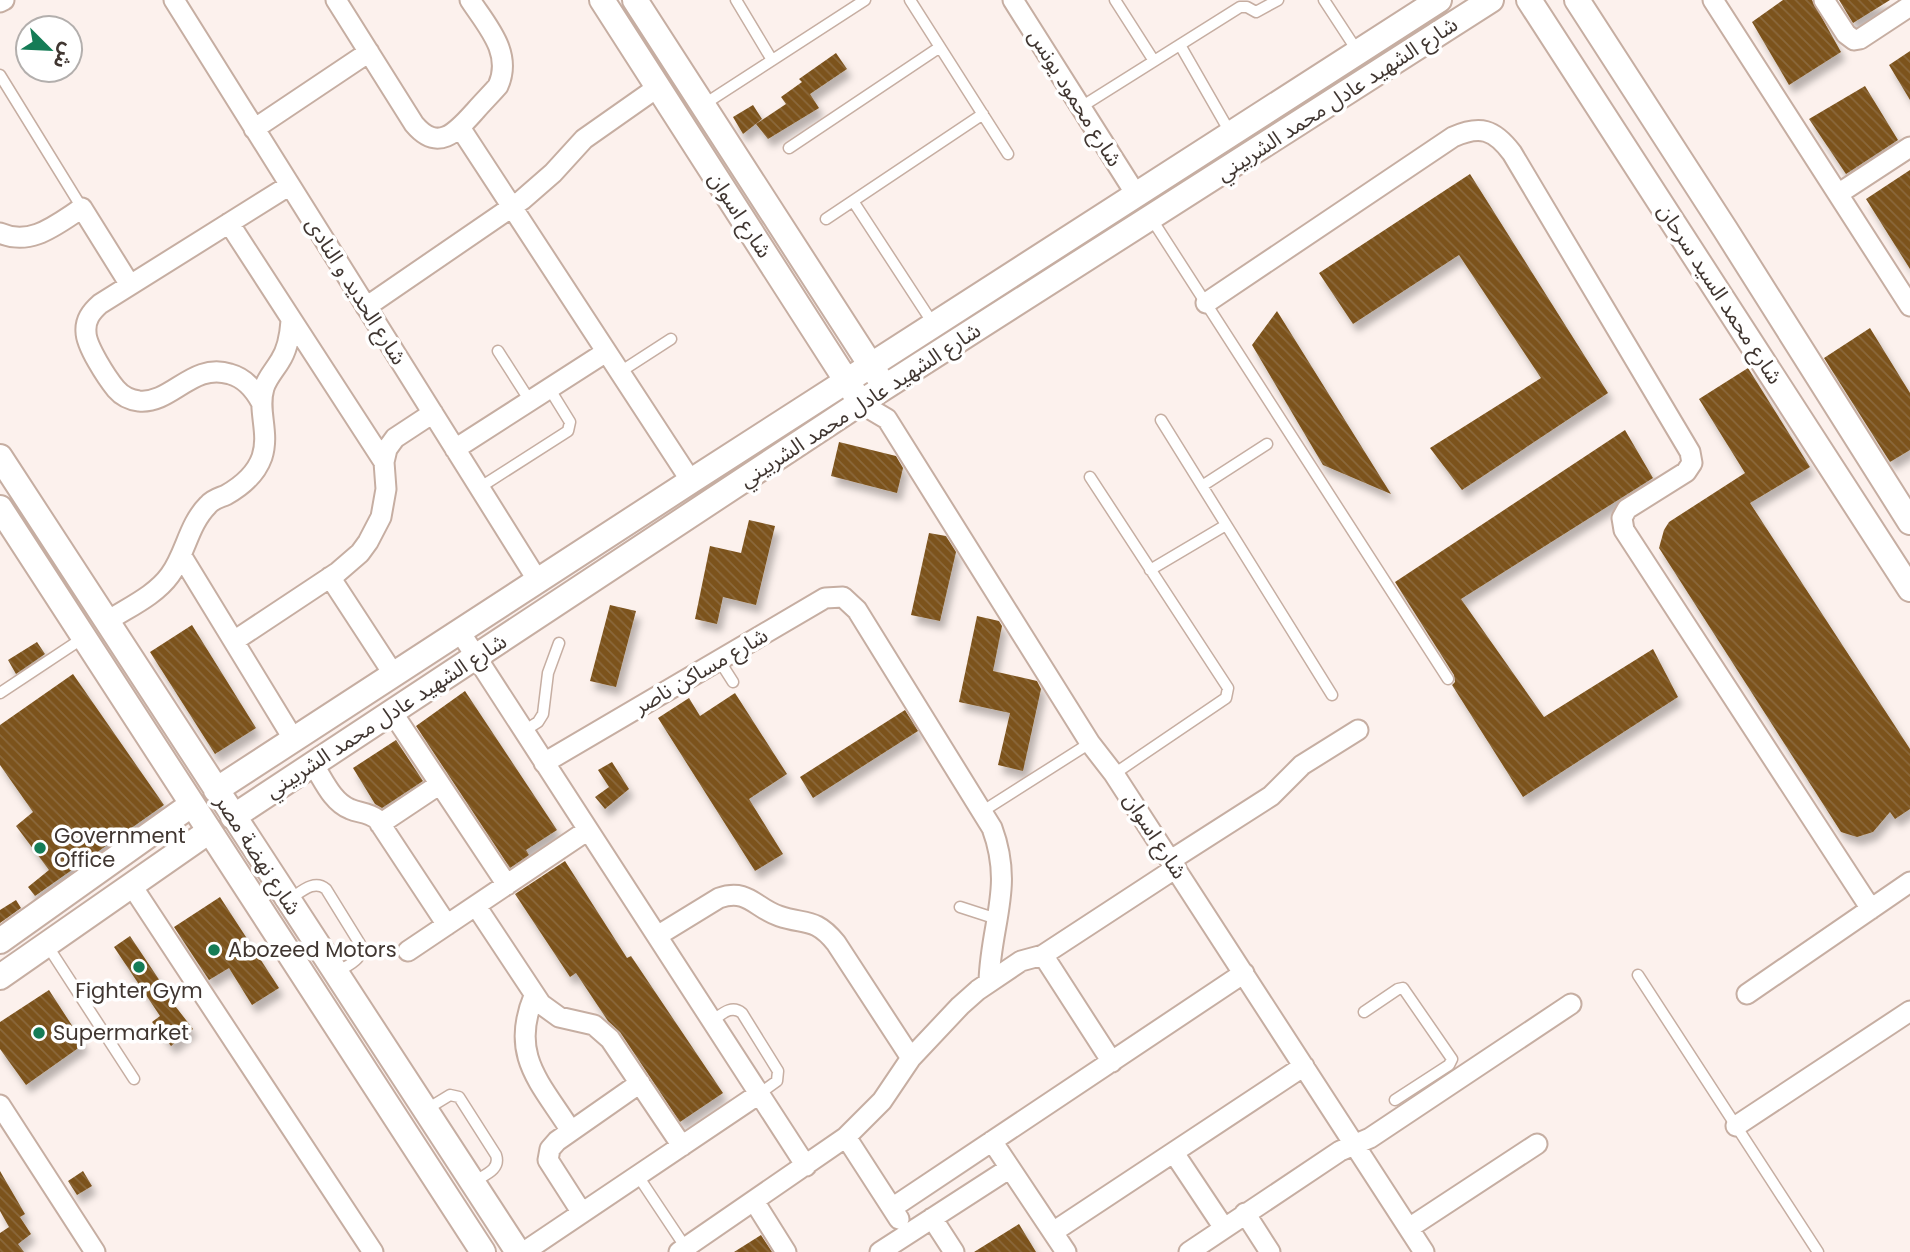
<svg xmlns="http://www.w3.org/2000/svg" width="1910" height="1252" font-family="Poppins,'Noto Sans Arabic',sans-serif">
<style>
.building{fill:url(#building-back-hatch);filter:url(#shadow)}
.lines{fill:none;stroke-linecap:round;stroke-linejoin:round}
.service-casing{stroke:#c6aea2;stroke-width:13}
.minor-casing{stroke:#c6aea2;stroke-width:23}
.tertiary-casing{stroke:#c6aea2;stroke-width:28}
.service{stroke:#fff;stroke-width:10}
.minor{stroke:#fff;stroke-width:19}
.tertiary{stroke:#fff;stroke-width:24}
.poi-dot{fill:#157c56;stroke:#fff;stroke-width:2.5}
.labels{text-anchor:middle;stroke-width:7;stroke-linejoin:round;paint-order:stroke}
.street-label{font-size:21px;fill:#403631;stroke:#fff}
.poi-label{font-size:21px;fill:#403631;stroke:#fff;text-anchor:start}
</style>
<defs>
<pattern id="building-back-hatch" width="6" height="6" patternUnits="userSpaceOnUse" patternTransform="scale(1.75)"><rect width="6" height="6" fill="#7c521b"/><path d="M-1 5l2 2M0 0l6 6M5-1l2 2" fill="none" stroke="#8b693c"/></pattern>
<filter id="shadow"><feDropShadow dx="4.5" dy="8" stdDeviation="3.5" flood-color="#0004"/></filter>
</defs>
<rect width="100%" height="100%" fill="#fcf1ed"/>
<path class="building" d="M1783,0h29l29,52 -52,33 -37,-63z
M1839,0h51l-37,23z
M1910,51v49l-21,-35z
M836,53l11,16 -37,25 9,14 -51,31 -12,-15 30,-20 -5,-7 21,-15 -3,-3z
M1865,86l33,54 -52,34 -37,-55z
M753,105l9,14 -19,15 -10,-17z
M1910,170v99l-44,-70z
M1470,174l138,219 -146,97 -32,-42 111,-70 -82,-123 -106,69 -34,-51z
M1277,311l114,183 -68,-29 -71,-120z
M1870,328l40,65v57l-20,12 -66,-104z
M1748,368l62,99 -60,36 160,246v60l-15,10 -5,-7 -17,20 -16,5 -16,-5 -182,-284 5,-18 5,-8 76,-49 -46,-74z
M1625,430l28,48 -192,121 83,118 109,-68 25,48 -155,100 -71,-112 3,-3 -1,-7 -59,-93z
M839,442l57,14 7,12 -6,25 -66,-17z
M749,520l26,6 -19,79 -33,-8 -6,27 -22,-5 15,-73 31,7z
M929,533l17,3 10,16 -16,69 -29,-6z
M610,605l26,6 -20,76 -26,-6z
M977,616l22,5 3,5 -9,45 44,10 4,8 -18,82 -25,-6 12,-52 -51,-11z
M192,625l64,103 -41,26 -65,-102z
M37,642l8,12 -29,20 -8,-14z
M73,674l91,131 -129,91 -7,-9 21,-17 -33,-44 17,-14 -33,-47v-40z
M465,691l92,139 -31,20 3,5 -19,13 -94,-142z
M735,693l52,81 -38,25 34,55 -28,17 -97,-153 31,-20 11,18z
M905,710l13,21 -105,67 -13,-21z
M396,740l27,41 -41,27 -7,-4 -22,-36z
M612,762l17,27 -24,20 -10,-12 14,-10 -11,-17z
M565,861l62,97 4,-2 92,137 -43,29 -60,-90 -12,-11 -32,-48 -6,4 -55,-83z
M220,897l59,91 -27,17 -23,-37 -20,12 -35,-53z
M16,900l5,8 -21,15v-13z
M130,936l34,51 -2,2 31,40 -22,17 -19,-24 8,-6 -46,-69z
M49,990l35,54 -58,41 -26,-36v-27z
M0,1171l25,43 -5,3 11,17 -13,10 6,8h-24v-19l9,-6 -9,-16z
M83,1171l9,15 -15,9 -9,-14z
M1019,1224l17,28h-62z
M761,1235l11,17h-38z"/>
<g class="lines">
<defs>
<path id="service" d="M736,0l36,60
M910,0l98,154
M1115,0l39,61
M1324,0l34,52
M1180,45l51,89
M0,75l82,133
M703,105l162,-105
M1081,107l159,-100h7l9,5 22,-12
M789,148l151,-101
M853,201l81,124
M1151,218l297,461
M826,219l157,-105
M498,351l32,50
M620,372l51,-33
M1161,420l171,275
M1090,477l138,211 -2,10 -112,76
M1202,486l65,-42
M479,488l89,-57 2,-9 -21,-34
M1150,570l76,-45
M719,660l14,22
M0,693l83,-55
M524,731l14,-9 5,-8 5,-41 11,-30
M983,811l107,-68
M290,899c11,-7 24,-20 36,-10l34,55c5,16 -13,21 -24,29
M960,907l37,12
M47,945l87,134
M1638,975l180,277
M1364,1012l34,-23 5,-1 49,71 -3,6 -54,35
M712,1021c9,-6 19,-17 30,-8l36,58 -1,10 -18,13
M427,1109l23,-14 9,2 37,58c5,15 -12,20 -23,27
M638,1176l48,72"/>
<path id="minor" d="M174,0l364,581
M336,0l78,124c25,30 44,6 62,-14 7,-8 15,-16 22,-24 15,-33 -11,-60 -28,-86
M1013,0l124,196
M1713,0l197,306
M1824,0l22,34 8,6 6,-1 50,-33
M0,2l4,-2
M254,129l115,-77
M461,129l230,352
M1838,194l72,-47
M229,223l155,239
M0,233c31,14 57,-9 82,-25l48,77
M1206,303l247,-166c27,-12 41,-8 59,16l178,299 2,11 -6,9 -59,37 -5,9 2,12 247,379
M366,307l156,-107 31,-27 31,-34 74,-52
M261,402c-7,-13 -16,-24 -31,-28 -38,-12 -58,30 -91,27 -8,-1 -17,-5 -23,-12 -9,-11 -30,-43 -30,-57 -1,-12 5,-20 14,-28l190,-119
M860,403l27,16 203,324 24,31 310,478
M455,449l151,-97
M181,555l113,185
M330,577l64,98
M106,622c21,-14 49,-26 64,-47 16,-22 18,-50 38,-70 5,-6 11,-7 18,-10 16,-9 30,-21 36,-38 8,-25 -5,-46 2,-69 3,-10 10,-17 16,-27 8,-12 10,-26 11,-40
M460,632l346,534
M234,641l104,-69 22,-19 8,-11 13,-25 5,-28 -2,-27 3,-13 8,-11 38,-25
M392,712l115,173
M544,763l281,-165 18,-1 14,13 135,218c22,59 -1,94 -3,153
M313,764c10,15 19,38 37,45 9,4 18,3 27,10l70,106
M380,824l60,-40
M1171,860l100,-64 31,-31 56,-35
M132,886l241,366
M476,906l65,98 18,13 35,8 16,14 72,107
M657,936l62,-38c29,-10 36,10 60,18 26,9 36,1 57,27l75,115
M408,951l180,-121
M1043,955l69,107
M1747,994l163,-112
M534,996c-25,60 7,87 37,135
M0,1105l95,147
M1736,1126l174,-115
M846,1137l53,82
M992,1141l74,111
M1174,1153l50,75
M754,1201l32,51
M892,1208l352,-235
M582,1213l-34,-53 2,-11 7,-8 83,-58
M1245,1213l25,39
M932,1218l22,34
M1409,1228l128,-84
M1053,1232l251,-166
M524,1252l235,-158
M679,1252l167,-115 36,-36 29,-43 49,-52 18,-16 43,-29 22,-6 133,-87
M880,1252l130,-84
M1189,1252l151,-101 30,-13 201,-134"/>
<path id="tertiary" d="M602,0l253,394
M635,0l244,378
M1529,0l381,589
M1577,0l148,229 185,293
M0,457l518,795
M0,508l483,744
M216,790l475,-309 748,-481
M233,817l627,-414 631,-403
M0,941l191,-136
M0,977l208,-145"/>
</defs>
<use href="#service" class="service-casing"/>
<use href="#minor" class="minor-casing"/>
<use href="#tertiary" class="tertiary-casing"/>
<use href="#service" class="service"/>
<use href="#minor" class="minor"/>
<use href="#tertiary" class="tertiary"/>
</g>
<g class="poi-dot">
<circle cx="40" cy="848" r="7"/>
<circle cx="214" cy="950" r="7"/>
<circle cx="139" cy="967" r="7"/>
<circle cx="39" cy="1033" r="7"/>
</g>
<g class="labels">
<g class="street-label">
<text transform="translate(1075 98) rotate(58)" y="7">شارع محمود يونس</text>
<text transform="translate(1337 99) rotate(-33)" y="7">شارع الشهيد عادل محمد الشربيني</text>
<text transform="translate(740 215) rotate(57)" y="7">شارع اسوان</text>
<text transform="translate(356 291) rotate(58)" y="7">شارع الحديد و النادى</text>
<text transform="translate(1720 294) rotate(57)" y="7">شارع محمد السيد سرحان</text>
<text transform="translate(860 405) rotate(-33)" y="7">شارع الشهيد عادل محمد الشربيني</text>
<text transform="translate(701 671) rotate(-30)" y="7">شارع مساكن ناصر</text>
<text transform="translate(386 716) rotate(-33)" y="7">شارع الشهيد عادل محمد الشربيني</text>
<text transform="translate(1155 836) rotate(57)" y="7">شارع اسوان</text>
<text transform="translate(258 855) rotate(57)" y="7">شارع نهضة مصر</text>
</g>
<g class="poi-label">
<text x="54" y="843">Government<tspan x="54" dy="24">Office</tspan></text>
<text x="228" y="957">Abozeed Motors</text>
<text x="139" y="998" text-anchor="middle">Fighter Gym</text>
<text x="53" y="1040">Supermarket</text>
</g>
</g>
<g transform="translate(49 49) rotate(114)"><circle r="33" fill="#ffffff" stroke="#b3afad" stroke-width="2"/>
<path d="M0-5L12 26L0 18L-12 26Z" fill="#157c56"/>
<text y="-10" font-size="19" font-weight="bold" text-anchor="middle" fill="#403631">ش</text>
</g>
</svg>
